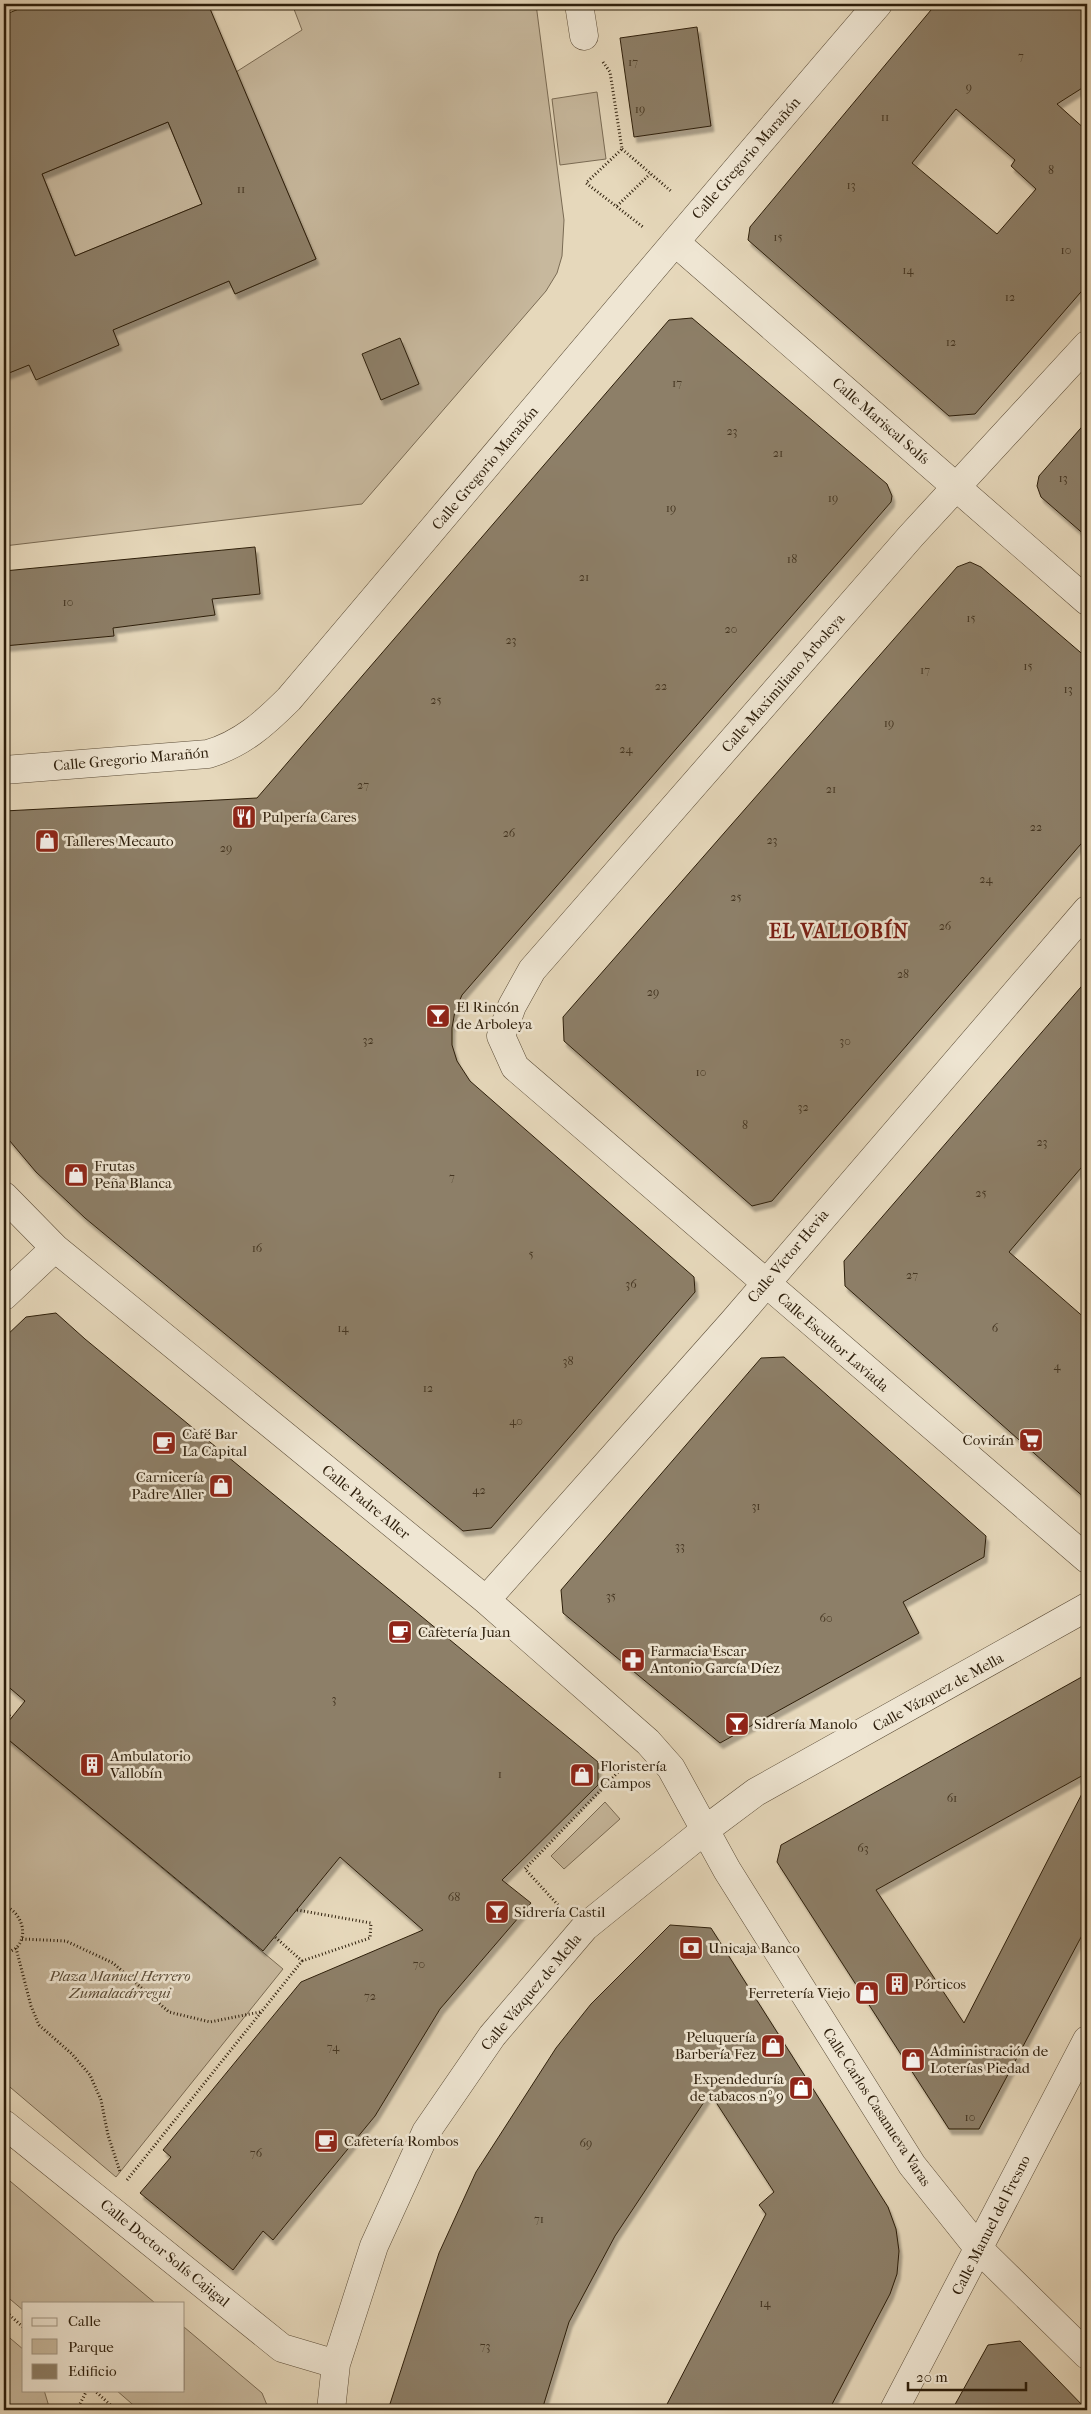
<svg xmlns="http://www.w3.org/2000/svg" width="1091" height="2414" font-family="'IM FELL French Canon',serif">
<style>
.green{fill:#c7b89d;stroke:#7a6b54}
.building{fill:#8d7f67;stroke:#2d1e0b;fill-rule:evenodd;filter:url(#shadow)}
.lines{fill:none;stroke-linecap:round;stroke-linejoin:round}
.minor-casing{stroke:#5b4c37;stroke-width:29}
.path{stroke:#2d1e0b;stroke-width:3;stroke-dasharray:1 2.5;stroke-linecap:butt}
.minor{stroke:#efe6d3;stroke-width:28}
.labels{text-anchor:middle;stroke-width:5;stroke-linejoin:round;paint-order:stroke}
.number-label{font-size:12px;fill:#453622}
.street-label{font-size:15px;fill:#2d1e0b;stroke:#efe6d3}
.poi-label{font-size:15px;fill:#2d1e0b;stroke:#efe6d3;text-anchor:start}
.park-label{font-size:15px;font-style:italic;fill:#5b4c37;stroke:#efe6d3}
.district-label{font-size:20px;font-weight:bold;letter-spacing:1px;fill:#7a1f14;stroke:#efe6d3}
</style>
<defs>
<filter id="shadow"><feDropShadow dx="3" dy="5.5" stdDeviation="1" flood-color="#0004"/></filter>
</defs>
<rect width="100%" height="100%" fill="#e6d8bb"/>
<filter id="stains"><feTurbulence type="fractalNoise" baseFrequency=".004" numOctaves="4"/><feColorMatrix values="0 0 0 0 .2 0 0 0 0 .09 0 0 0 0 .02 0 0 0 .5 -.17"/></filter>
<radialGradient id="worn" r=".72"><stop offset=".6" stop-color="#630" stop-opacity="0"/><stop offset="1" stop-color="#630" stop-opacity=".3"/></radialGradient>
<path class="green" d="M292,4h244l28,216 -2,36 -5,17 -11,18 -184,213 -358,42v-171l225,-94 6,13 81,-35 -80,-187 66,-42z
M597,92l9,67 -46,6 -8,-66z
M168,122l34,82 -127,52 -33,-82z
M4,1736l279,233 -167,208 -112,-95z
M605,1802l15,17 -56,50 -13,-13z
M4,2176l151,127h-131v8l-20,-17z
M184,2327l78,66 7,17h-130l-23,-20h68z
M4,2333l20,17v40h20l6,20h-46z"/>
<path class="building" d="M31,4h177l108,255 -81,35 -6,-13 -116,49 6,15 -83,35 -7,-15 -25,10v-360zM168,122l34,82 -127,52 -33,-82z
M936,4h151v81l-30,19 30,27v154l-112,129 -26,2 -201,-176 2,-13zM956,109l59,51 -4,6 25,23 -39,45 -85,-71z
M697,27l14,99 -77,11 -14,-99z
M692,318l195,166 5,12 -1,6 -429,493 -7,16 -3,17v17l5,16 13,20 224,196 1,15 -204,236 -28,3 -378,-313 -49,-46 -32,-38v-323l253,-13 412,-478z
M400,338l19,46 -38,16 -19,-46z
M1087,421v116l-46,-40 -4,-11 2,-10z
M255,547l5,47 -48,5 3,16 -102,13 1,8 -110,10v-75z
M970,562l11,5 106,91v179l-315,364 -20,5 -188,-165 -1,-24 394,-450z
M1087,980v181l-78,91 78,68v180l-242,-214 -1,-25z
M56,1313l29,26 513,423v23l-96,95 29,23 -91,106 -65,107 -102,124 -10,-9 -30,39 -93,-77 31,-36 -8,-7 138,-168 122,-52 -83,-73 -77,94 -259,-215v-9l21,-26 -21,-18v-345l22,-21z
M784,1357l202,179 -2,21 -81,45 16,31 -199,110 -157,-130 -2,-23 200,-232z
M1087,1674v99l-211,117 88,133 123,-239v142l-108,203h-30l-172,-267 4,-17z
M670,1925l41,3 177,279 8,22 3,22 -2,23 -7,20 -61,116h-165l102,-196 -7,-9 15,-13 -64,-99 -95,143 -46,86 -27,88h-154l51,-157 37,-81 80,-124 35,-44z
M1020,2341l67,69h-135l36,-65z"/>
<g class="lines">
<defs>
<path id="minor" d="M579,4l5,32
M675,242l412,359
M1087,345l-176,191 -379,434 -20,36 -11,30 14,31 572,492
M4,770l204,-16c34,-10 57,-31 81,-55 197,-232 391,-465 589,-695
M4,1196l51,52 431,352 162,142 23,26 56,102 185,295 67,84 108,106
M4,1296l51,-48
M486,1600l247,-278 354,-412
M4,2124l278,224 54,16
M331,2410l5,-46 38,-118 52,-114 66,-96 93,-109 120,-97 51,-38 331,-185
M894,2410l193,-370"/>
</defs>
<use href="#minor" class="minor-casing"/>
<path class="path" d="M603,62l7,10 12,77 -36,34 57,44
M622,149l50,43
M617,206l33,-32
M4,1711l8,7
M558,1905l-33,-36 99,-103
M4,1906c15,4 25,26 14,40 -3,4 -10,6 -14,8
M297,1910l74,13 -1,15 -68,23
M22,1939l44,2 47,22 56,49 41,10 50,-10
M16,1948l15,58 8,19 33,29 18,21 11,25 7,35 12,37
M127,2180l175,-219 -27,-24
M4,2310l20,18
M94,2390l22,20
M77,2410l10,-20"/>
<use href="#minor" class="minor"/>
</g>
<defs>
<symbol id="restaurant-square" viewBox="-11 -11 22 22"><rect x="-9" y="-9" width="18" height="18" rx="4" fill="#8f2418" stroke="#efe6d3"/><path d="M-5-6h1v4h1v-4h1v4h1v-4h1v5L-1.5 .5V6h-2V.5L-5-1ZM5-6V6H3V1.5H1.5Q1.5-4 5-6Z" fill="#fff"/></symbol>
<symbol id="shop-square" viewBox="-11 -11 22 22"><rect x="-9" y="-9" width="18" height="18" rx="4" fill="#8f2418" stroke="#efe6d3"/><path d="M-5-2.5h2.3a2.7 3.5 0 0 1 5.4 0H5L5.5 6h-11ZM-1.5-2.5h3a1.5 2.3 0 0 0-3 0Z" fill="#fff"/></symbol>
<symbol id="bar-square" viewBox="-11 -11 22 22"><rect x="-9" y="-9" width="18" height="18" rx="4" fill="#8f2418" stroke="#efe6d3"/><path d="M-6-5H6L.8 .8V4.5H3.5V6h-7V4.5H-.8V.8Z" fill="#fff"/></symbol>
<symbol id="supermarket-square" viewBox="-11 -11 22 22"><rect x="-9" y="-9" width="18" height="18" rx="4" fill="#8f2418" stroke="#efe6d3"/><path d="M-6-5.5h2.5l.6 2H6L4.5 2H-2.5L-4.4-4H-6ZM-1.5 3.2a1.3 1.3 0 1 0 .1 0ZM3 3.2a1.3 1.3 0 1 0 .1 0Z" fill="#fff"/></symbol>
<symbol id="cafe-square" viewBox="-11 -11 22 22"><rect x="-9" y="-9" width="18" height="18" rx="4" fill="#8f2418" stroke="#efe6d3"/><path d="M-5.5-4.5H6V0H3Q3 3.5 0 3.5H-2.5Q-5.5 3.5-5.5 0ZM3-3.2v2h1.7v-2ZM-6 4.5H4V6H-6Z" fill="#fff"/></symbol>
<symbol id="pharmacy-square" viewBox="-11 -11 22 22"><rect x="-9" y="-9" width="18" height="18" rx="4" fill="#8f2418" stroke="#efe6d3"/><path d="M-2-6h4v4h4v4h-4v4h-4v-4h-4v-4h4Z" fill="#fff"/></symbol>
<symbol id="building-square" viewBox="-11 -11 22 22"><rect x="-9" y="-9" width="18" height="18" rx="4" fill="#8f2418" stroke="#efe6d3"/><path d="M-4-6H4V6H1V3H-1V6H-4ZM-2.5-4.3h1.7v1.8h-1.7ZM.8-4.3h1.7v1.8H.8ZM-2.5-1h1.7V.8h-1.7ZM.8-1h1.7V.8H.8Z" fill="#fff"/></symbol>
<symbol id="bank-square" viewBox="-11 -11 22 22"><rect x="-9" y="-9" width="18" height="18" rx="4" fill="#8f2418" stroke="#efe6d3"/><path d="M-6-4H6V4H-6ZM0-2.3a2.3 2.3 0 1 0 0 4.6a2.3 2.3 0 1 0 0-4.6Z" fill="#fff"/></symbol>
</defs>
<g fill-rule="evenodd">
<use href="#restaurant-square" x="230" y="803" width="28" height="28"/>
<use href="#shop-square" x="33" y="827" width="28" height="28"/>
<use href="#bar-square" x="424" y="1002" width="28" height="28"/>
<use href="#shop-square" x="62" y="1161" width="28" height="28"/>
<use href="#supermarket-square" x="1017" y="1426" width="28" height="28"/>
<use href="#cafe-square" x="150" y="1429" width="28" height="28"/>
<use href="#shop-square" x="207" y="1472" width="28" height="28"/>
<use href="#cafe-square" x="386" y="1618" width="28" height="28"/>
<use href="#pharmacy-square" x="619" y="1646" width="28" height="28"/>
<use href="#bar-square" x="723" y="1710" width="28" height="28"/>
<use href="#building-square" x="78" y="1751" width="28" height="28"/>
<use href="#shop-square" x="568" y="1761" width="28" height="28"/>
<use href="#bar-square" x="483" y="1898" width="28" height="28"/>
<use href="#bank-square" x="677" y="1934" width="28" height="28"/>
<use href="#building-square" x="883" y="1970" width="28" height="28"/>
<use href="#shop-square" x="853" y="1979" width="28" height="28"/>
<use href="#shop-square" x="759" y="2032" width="28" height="28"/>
<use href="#shop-square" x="899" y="2046" width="28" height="28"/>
<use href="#shop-square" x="787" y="2074" width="28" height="28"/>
<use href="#cafe-square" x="312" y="2127" width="28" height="28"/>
</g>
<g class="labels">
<g class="number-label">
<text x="1021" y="60">7</text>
<text x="633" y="66">17</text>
<text x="969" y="91">9</text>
<text x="640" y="113">19</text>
<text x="885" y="121">11</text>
<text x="1051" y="174">8</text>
<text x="851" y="189">13</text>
<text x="241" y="193">11</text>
<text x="778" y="241">15</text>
<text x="1066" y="254">10</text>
<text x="908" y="274">14</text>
<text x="1010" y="301">12</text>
<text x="951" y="346">12</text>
<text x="677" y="387">17</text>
<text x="732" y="435">23</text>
<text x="778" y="457">21</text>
<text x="1063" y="482">13</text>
<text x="833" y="502">19</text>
<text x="671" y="512">19</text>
<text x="792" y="563">18</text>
<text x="584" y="581">21</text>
<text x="68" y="606">10</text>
<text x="971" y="622">15</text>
<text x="731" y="633">20</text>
<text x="511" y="644">23</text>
<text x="1028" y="670">15</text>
<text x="925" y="674">17</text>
<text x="661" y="690">22</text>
<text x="1068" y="693">13</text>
<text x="436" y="704">25</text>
<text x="889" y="727">19</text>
<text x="626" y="753">24</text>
<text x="363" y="789">27</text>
<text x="831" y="793">21</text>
<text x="1036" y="831">22</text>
<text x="509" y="837">26</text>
<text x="772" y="844">23</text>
<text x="226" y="852">29</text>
<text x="986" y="883">24</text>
<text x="736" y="901">25</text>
<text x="945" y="930">26</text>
<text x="903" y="978">28</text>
<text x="653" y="996">29</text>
<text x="368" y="1044">32</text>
<text x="845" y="1045">30</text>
<text x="701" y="1076">10</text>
<text x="803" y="1111">32</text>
<text x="745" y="1129">8</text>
<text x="1042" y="1146">23</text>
<text x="452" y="1181">7</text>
<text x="981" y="1197">25</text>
<text x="257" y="1252">16</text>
<text x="531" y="1258">5</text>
<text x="912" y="1279">27</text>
<text x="631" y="1288">36</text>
<text x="343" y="1332">14</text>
<text x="995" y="1332">6</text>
<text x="568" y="1365">38</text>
<text x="1057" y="1370">4</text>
<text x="428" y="1392">12</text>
<text x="516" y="1425">40</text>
<text x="479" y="1494">42</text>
<text x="756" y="1510">31</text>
<text x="680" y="1550">33</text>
<text x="611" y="1600">35</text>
<text x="826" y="1622">60</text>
<text x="334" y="1703">3</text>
<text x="500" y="1778">1</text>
<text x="952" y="1802">61</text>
<text x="863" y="1852">63</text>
<text x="454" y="1901">68</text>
<text x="419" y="1968">70</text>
<text x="370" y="2000">72</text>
<text x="333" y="2051">74</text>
<text x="970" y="2121">10</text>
<text x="586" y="2147">69</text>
<text x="256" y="2157">76</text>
<text x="539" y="2223">71</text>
<text x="765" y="2307">14</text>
<text x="485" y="2350">73</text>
</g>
<g class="street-label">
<text transform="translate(746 158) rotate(-49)" y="5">Calle Gregorio Marañón</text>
<text transform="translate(881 421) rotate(41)" y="5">Calle Mariscal Solís</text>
<text transform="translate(485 468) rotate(-50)" y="5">Calle Gregorio Marañón</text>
<text transform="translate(783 683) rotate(-49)" y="5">Calle Maximiliano Arboleya</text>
<text transform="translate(131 759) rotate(-5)" y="5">Calle Gregorio Marañón</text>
<text transform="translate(788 1256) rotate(-50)" y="5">Calle Víctor Hevia</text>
<text transform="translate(833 1342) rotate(41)" y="5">Calle Escultor Laviada</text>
<text transform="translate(366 1502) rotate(39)" y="5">Calle Padre Aller</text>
<text transform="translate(938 1692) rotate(-29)" y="5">Calle Vázquez de Mella</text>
<text transform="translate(531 1992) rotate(-50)" y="5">Calle Vázquez de Mella</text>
<text transform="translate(877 2107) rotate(57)" y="5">Calle Carlos Casanueva Varas</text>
<text transform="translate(991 2225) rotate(-63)" y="5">Calle Manuel del Fresno</text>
<text transform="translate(165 2253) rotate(39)" y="5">Calle Doctor Solís Cajigal</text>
</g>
<g class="poi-label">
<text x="262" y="822">Pulpería Cares</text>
<text x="64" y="846">Talleres Mecauto</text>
<text x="456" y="1012">El Rincón<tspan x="456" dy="17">de Arboleya</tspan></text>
<text x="94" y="1171">Frutas<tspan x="94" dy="17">Peña Blanca</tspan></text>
<text x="182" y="1439">Café Bar<tspan x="182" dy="17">La Capital</tspan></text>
<text x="1014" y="1445" text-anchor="end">Covirán</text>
<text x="204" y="1482" text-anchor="end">Carnicería<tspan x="204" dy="17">Padre Aller</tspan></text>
<text x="418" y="1637">Cafetería Juan</text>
<text x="650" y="1656">Farmacia Escar<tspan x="650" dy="17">Antonio García Díez</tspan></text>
<text x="754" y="1729">Sidrería Manolo</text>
<text x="110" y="1761">Ambulatorio<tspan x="110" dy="17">Vallobín</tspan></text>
<text x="600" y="1771">Floristería<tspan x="600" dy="17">Campos</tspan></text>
<text x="514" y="1917">Sidrería Castil</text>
<text x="708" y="1953">Unicaja Banco</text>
<text x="914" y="1989">Pórticos</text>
<text x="850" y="1998" text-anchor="end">Ferretería Viejo</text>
<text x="756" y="2042" text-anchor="end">Peluquería<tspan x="756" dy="17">Barbería Fez</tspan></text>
<text x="930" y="2056">Administración de<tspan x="930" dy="17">Loterías Piedad</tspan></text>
<text x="784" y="2084" text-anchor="end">Expendeduría<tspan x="784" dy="17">de tabacos nº 9</tspan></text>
<text x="344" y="2146">Cafetería Rombos</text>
</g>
<g class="park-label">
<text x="120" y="1981">Plaza Manuel Herrero<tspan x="120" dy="17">Zumalacárregui</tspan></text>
</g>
<g class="district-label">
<text x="839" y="938">EL VALLOBÍN</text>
</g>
</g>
<rect width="1091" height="2414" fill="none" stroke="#e6d8bb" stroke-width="20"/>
<rect x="5" y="5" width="1081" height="2404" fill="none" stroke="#2d1e0b" stroke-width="2.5"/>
<rect x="10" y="10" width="1071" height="2394" fill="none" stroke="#2d1e0b"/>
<rect x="22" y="2302" width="162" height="90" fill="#efe6d3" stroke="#a19683"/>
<rect x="32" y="2318" width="25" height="8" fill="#efe6d3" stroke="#a19683"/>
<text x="68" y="2326" font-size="15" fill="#2d1e0b">Calle</text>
<rect x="32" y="2339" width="25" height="15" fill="#c7b89d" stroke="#a19683"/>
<text x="68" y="2352" font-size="15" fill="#2d1e0b">Parque</text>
<rect x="32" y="2364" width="25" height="15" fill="#8d7f67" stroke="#a19683"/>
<text x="68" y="2376" font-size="15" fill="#2d1e0b">Edificio</text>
<path d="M908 2382v8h118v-8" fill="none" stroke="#2d1e0b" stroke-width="2.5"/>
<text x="916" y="2382" font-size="15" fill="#2d1e0b" stroke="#efe6d3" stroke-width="4" paint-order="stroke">20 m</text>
<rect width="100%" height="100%" filter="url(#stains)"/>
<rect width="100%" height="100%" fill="url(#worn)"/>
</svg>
